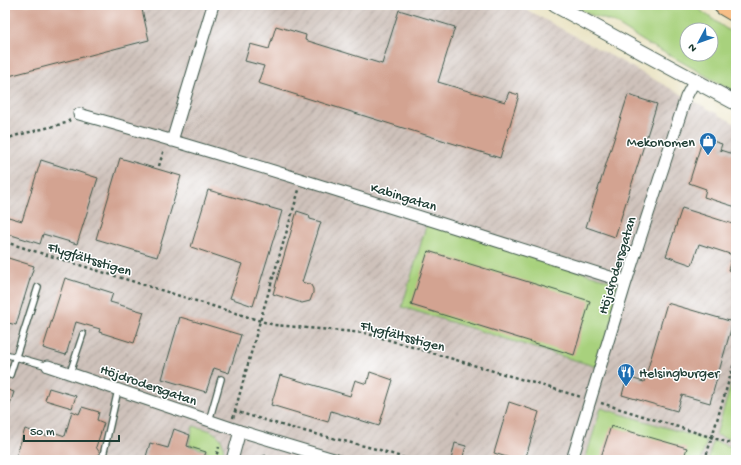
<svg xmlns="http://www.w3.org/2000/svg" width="741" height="465" font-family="'Gochi Hand',sans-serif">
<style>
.industrial{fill:url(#industrial-furrows)}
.grass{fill:#a8d17d;stroke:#648758;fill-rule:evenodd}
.building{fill:#d3a391}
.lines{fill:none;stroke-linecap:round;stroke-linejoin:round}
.service-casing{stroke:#3d5649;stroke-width:8}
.minor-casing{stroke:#3d5649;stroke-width:13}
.tertiary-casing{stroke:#3d5649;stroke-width:16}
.motorway-casing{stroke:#3d5649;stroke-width:22}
.path{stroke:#3d5649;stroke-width:2.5;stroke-dasharray:3 3;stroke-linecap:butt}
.service{stroke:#fff;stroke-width:5.5}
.minor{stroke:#fff;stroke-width:11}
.tertiary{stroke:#fff;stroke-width:14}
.motorway{stroke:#f7be87;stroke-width:20}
.labels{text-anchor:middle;stroke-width:3;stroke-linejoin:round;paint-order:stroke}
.poi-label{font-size:14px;fill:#1f3d34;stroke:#fff;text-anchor:end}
.street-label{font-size:14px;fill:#1f3d34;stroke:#fff}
</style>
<defs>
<pattern id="industrial-furrows" width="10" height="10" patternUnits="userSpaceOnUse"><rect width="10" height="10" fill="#cec1ba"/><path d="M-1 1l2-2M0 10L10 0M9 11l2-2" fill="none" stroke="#a79e98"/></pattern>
</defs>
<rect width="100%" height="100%" fill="#fff"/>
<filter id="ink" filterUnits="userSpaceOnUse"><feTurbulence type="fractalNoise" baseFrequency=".025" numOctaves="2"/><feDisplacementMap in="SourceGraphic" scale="8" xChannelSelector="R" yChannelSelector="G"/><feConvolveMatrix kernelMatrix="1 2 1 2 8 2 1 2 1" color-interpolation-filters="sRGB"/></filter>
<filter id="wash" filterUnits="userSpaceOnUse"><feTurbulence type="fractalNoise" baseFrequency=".012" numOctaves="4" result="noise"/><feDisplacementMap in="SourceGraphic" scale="16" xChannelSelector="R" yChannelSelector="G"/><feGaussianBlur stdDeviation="0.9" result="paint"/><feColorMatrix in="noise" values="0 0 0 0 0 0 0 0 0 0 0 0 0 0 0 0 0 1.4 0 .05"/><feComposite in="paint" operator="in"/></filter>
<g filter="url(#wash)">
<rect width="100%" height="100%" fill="#e9e2c1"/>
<path class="industrial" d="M5,5h513l218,119v336h-731z"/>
<path class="grass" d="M572,5h121l43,31v57l-63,-36 -25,-13 -35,-22 -22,-7zM687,30h24v24h-24z
M427,223l196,62 -26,82 -195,-60z
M736,368v73l-20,-6z
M601,408l106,32 -6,20h-116z
M193,426c19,4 36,9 29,34h-18l3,-9 -18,-6z
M713,441l23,7v12h-28z"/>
<g id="blocks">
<path class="building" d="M5,5h136l8,35 -144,37z
M399,10l56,17 -17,55 67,20 4,-10 10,3 -19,63 -242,-75 6,-17 -19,-5 5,-17 19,5 7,-23 30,9 -1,5 77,24z
M628,95l29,9 -42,133 -29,-10z
M703,138l19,6 -2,6 16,5v52l-32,-10 2,-8 -17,-6z
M120,158l61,18 -24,81 -61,-18z
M41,160l57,18 -21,66 -34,-10 -3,10 -35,-11v-17l17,5z
M208,190l74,21 -29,95 -23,-8 12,-34 -51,-17z
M682,208l54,17v48l-8,-3 5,-15 -34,-11 -7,21 -26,-9z
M297,211l12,4 1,4 11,3 -19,60 9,3 2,4v4l-3,8 -8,2 -29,-9z
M428,251l162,50 -16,54 -163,-50z
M5,257l29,9 -18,59 -11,-3z
M65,278l48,15 -3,9 34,10 -10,31 -35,-11 1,-3 -24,-7 -10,33 -23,-7z
M667,303l66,19 -23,81 -28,-8 -5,16 -55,-16 5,-18 17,5z
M180,317l61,18 -12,38 -15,-5 -8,24 -44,-13z
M370,372l23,8 -14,46 -48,-15 -3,11 -57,-17 9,-30 70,21 5,-16 12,4z
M49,388l27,8 -4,12 -27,-8z
M5,389l9,3 -9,28z
M509,402l30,10 -14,48h-9l-22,-7z
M82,407l17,5 -2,8 7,3 -8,24 4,6 -6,4 2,3h-81l10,-31 23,7 2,-5 15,5 7,-25 7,3z
M611,426l76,22 -4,12h-83z
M174,429l16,6 -3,11 19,6 -3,8h-58l5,-17 18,5z
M455,443l11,3 -4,14h-11z"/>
</g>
</g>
<g filter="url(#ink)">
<use href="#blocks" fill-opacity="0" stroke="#3d5649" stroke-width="1"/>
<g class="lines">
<defs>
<path id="service" d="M5,354l43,12
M70,373l13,-39
M10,375l28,-88
M209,421l12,-42
M102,460l16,-70"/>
<path id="minor" d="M79,114c184,51 365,111 547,168
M172,141l41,-136
M48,366l192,65 97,29
M232,460l8,-29
M572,460l54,-178 60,-185 9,-17"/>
<path id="tertiary" d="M555,5l181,98"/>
<path id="motorway" d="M724,5l12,7"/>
</defs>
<use href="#service" class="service-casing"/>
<use href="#minor" class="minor-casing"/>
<use href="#tertiary" class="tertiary-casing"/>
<use href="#motorway" class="motorway-casing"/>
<path class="path" d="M5,140l9,-4 52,-13 4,-3
M159,166l5,-17
M5,242l269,83 91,8 216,64
M601,403l135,42
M234,411l54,16 92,23 30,10
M233,418l27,-97 39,-131
M215,460l4,-13
M258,460l7,-4 16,4
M384,460l2,-8
M705,460l31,-103"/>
<use href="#service" class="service"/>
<use href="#minor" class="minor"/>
<use href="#tertiary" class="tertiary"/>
<use href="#motorway" class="motorway"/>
</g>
</g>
<defs>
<symbol id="shop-pin" viewBox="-11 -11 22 30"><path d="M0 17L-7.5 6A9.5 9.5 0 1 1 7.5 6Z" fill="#1f6fb2" stroke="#fff"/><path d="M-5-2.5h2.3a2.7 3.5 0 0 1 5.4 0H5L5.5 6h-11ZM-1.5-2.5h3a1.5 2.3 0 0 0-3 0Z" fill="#fff"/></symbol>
<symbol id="restaurant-pin" viewBox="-11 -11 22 30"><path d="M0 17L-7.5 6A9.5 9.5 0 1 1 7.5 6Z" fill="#1f6fb2" stroke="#fff"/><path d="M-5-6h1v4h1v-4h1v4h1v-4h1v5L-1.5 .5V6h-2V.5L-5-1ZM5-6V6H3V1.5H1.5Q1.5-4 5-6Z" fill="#fff"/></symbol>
</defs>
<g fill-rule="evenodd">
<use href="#shop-pin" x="698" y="131" width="20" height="27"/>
<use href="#restaurant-pin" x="616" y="362" width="20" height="27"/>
</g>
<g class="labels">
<g class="poi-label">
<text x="695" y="146">Mekonomen</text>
<text x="639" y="377" text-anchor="start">Helsingburger</text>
</g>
<g class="street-label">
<text transform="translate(404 196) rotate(17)" y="5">Kabingatan</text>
<text transform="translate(90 258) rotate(17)" y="5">Flygfältsstigen</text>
<text transform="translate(616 265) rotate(-73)" y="5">Höjdrodersgatan</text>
<text transform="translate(403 335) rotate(15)" y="5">Flygfältsstigen</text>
<text transform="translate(149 384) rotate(19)" y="5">Höjdrodersgatan</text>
</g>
</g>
<rect width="741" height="465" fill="none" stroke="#fff" stroke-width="20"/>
<g transform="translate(699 42) rotate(229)"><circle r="19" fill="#ffffff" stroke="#a5b1ae"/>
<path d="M0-3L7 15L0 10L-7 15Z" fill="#1f6fb2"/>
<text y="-6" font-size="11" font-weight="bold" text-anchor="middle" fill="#1f3d34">N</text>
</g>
<path d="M24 435v6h95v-6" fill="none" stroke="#1f3d34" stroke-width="2"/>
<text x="30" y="435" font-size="12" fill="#1f3d34" stroke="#ffffff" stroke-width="3" paint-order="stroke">50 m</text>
</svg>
